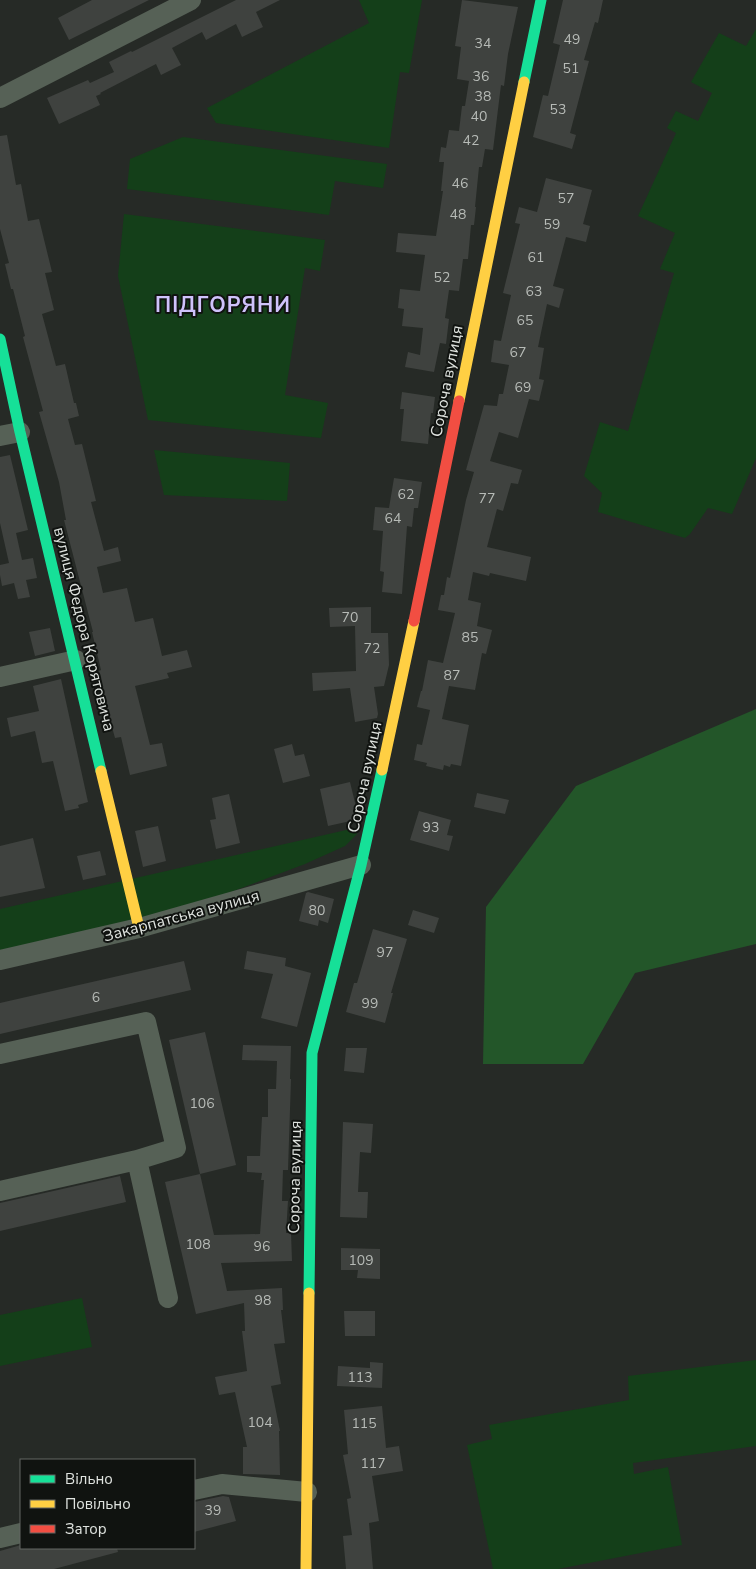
<svg xmlns="http://www.w3.org/2000/svg" width="756" height="1569" font-family="'Nunito Sans',sans-serif">
<style>
.green{fill:#143f19}
.forest{fill:#235629}
.building{fill:#3f423f}
.lines{fill:none;stroke-linecap:round;stroke-linejoin:round}
.street{stroke:#566156;stroke-width:20}
.fast{stroke:#16e098;stroke-width:11}
.slow{stroke:#ffcf43;stroke-width:11}
.jam{stroke:#f24e42;stroke-width:11}
.labels{text-anchor:middle;stroke-width:4;stroke-linejoin:round;paint-order:stroke}
.number-label{font-size:14px;fill:#b7bbb7}
.street-label{font-size:16px;fill:#dfe3df;stroke:#101310}
.district-label{font-size:21px;font-weight:bold;letter-spacing:1px;fill:#cfc2fb;stroke:#101310}
</style>
<rect width="100%" height="100%" fill="#262a26"/>
<path class="green" d="M359,0h63l-13,73 -9,-1 -11,76 -173,-25 -9,-15 162,-85z
M756,29v429l-24,56 -24,-6 -18,26 -5,4 -87,-26 4,-19 -18,-17 16,-54 28,9 46,-158 -14,-4 15,-36 -37,-17 38,-83 -9,-5 9,-17 22,10 14,-28 -21,-11 28,-49 27,13z
M183,137l204,27 -4,24 -48,-7 -6,34 -202,-26 3,-30z
M124,214l201,26 -5,31 -15,-3 -20,127 43,8 -7,35 -173,-18 -30,-144z
M154,450l136,13 -3,38 -123,-6z
M355,828l2,6 -12,12 -40,18 -114,43 -191,49v-47z
M82,1298l10,49 -92,19v-51z
M756,1360v86l-123,17 1,11 34,-7 14,78 -124,24h-65l-26,-124 25,-6 -3,-14 140,-25 -1,-24z"/>
<path class="forest" d="M756,709v235l-121,29 -52,91h-100l3,-157 90,-121z"/>
<path class="building" d="M92,0h57l-80,40 -11,-22z
M236,0h44l-24,12 7,15 -21,10 -6,-13 -30,16 -4,-8 -30,16 9,17 -20,10 -5,-11 -56,29 1,1 -5,2 4,9 -41,19 -12,-26 41,-18 2,3 24,-11 -5,-10 22,-11 1,1z
M462,0l56,7 -10,47 -4,32 -3,-1 -8,65 -8,-1 -3,18h-3l-4,40h1l-2,18h-3l-3,34h-5l-4,32 -10,-1 -4,28 4,1 -3,25 -6,-1 -6,29 -29,-5 3,-15 12,3 3,-27 -21,-2 2,-17 -6,-1 2,-19 20,2 5,-36 -29,-3 2,-19 38,3 7,-45h-2l3,-29h-5l2,-15 5,1 3,-18 10,1 3,-25h3l4,-25 -12,-2 4,-32 -6,-1z
M563,0h40l-5,23 -3,-1 -11,38 5,1 -19,72 6,2 -4,14 -39,-12 10,-42 5,1 12,-51 -7,-2z
M7,135l9,50 5,-1 7,37 11,-2 13,53 -7,1 9,37 -12,4 14,52 9,-2 9,39h2l3,13 -11,3 7,26 7,-1 14,57 -5,1 13,49 14,-4 3,14 -24,6 6,26 24,-5 8,34 18,-4 9,38 25,-6 5,17 -25,6 2,5 -34,8 15,59 12,-2 5,23 -37,9 -9,-38 -6,1 -6,-22 -10,-45 2,-1 -9,-38h1l-29,-112h2l-7,-38 -20,-70 4,-1 -20,-74 2,-1 -12,-47h-2l-6,-25 4,-1 -9,-34v-93z
M546,178l46,12 -9,34 7,2 -4,16 -20,-5 -13,49 11,3 -5,19 -12,-4 -9,43 6,1 -5,31 5,1 -5,21 -10,-2 -11,39 -19,-6 -9,29 32,9 -4,14 -7,-1 -8,28 -6,-2 -10,38 44,10 -5,24 -36,-8 -1,3 -16,-4 -5,28 13,3 -4,23 15,4 -6,24 -4,-1 -7,37 -26,-4 -7,33 27,6 -8,41 -10,-2 -1,3 -6,-2 -1,5 -17,-4 1,-3 -13,-3 3,-16 5,1 8,-35 -13,-3 4,-16h1l6,-31 15,3 12,-50 -17,-3 3,-15h3l3,-18 3,1 16,-78 8,-28 -8,-2 18,-65 13,1 2,-12h4l6,-29 -18,-3 3,-22 7,1 10,-46 -8,-2 17,-69 -5,-1 4,-16 18,5z
M402,392l33,5 -2,16h-2l-3,31 -27,-3 3,-32h-4z
M10,455l18,75 -12,3 6,27 11,-2 4,20 -11,2 4,17 -12,2 -4,-16 -12,3 -2,-11v-10l9,-2 -9,-40v-66z
M394,478l28,4 -4,26h-4l-2,19 -5,-1 -5,68 -20,-2 2,-20 -4,-1 3,-40 -10,-1 2,-23 14,1z
M371,607v26h17l1,32 -5,21 -10,1 4,27 -1,4 -22,4 -5,-34 -37,3 -1,-18 44,-2 -1,-45 -25,1 -1,-19z
M50,628l5,23 -20,5 -6,-24z
M61,679l27,123 -10,3 1,3 -14,3 -12,-50 -11,2 -7,-32 -24,6 -4,-19 32,-7 -6,-25z
M292,744l3,12 9,-2 6,22 -27,7 -9,-34z
M350,782l7,29 -2,9 -27,6 -8,-37z
M477,793l32,7 -4,14 -31,-7z
M229,794l11,49 -24,6 -6,-29 6,-1 -4,-21z
M419,811l32,9 -4,15 6,1 -4,15 -39,-11z
M158,826l8,35 -23,6 -8,-36z
M33,838l12,50 -45,9v-51z
M100,851l6,24 -23,5 -6,-24z
M308,892l26,7 -6,24 -9,-3 -1,6 -19,-5 7,-28z
M413,910l26,8 -5,15 -26,-8z
M373,929l34,10 -16,54h2l-8,30 -39,-11 8,-29h3z
M247,951l39,7 -1,8 26,7 -14,54 -36,-9 12,-44 -29,-5z
M184,961l7,29 -191,44v-31z
M205,1032l31,133 -36,9 -31,-134z
M243,1045l48,1 -1,33h1l-3,91h-5l-1,31h6l-2,32h5l1,28 -71,2 6,28 55,-3 1,22h-2l4,33 -11,1 7,40 -10,2 9,45h-1l1,44 -37,-1v-27h4l-12,-55 -16,3 -4,-18 32,-6 -5,-40h3l-1,-28 -48,11 -31,-132 35,-8 14,61 46,-1 4,-54h-3l1,-7 -15,-1v-16h13l2,-39h6v-28h8l1,-28 -35,-1z
M346,1048h21l-3,25 -20,-2z
M343,1122l30,2 -2,29 -11,-1 -2,40h10l-1,26 -27,-1z
M120,1176l6,26 -126,29v-28z
M341,1248l39,1v30l-23,-1 1,-8h-17z
M344,1311h31v25h-30z
M370,1362l13,1 -1,25 -45,-2 1,-20 32,2z
M382,1406l4,42 13,-2 4,25 -31,5 7,45 -10,2 4,46h-27l-3,-33 9,-1 -5,-36 4,-1 -8,-43 5,-1 -4,-44z
M223,1496l6,1 7,24 -42,11v-30z
M21,1545v3h96l1,4 -64,17h-54v-18z"/>
<g class="lines">
<path class="street" d="M0,98l191,-98
M0,436l20,-4
M0,677l76,-17
M0,960l139,-32 222,-63
M0,1054l146,-32 30,126 -39,12
M0,1191l137,-31 31,138
M194,1490l28,-6 85,8
M0,1538l21,-5"/>
<path class="fast" d="M524,82l17,-82
M0,339l20,93 81,339
M309,1293l3,-240 49,-188 21,-95"/>
<path class="slow" d="M459,401l65,-319
M382,770l32,-149
M101,771l38,157
M306,1569l3,-276"/>
<path class="jam" d="M414,621l45,-220"/>
</g>
<g class="labels">
<g class="number-label">
<text x="572" y="44">49</text>
<text x="483" y="48">34</text>
<text x="571" y="73">51</text>
<text x="481" y="81">36</text>
<text x="483" y="101">38</text>
<text x="558" y="114">53</text>
<text x="479" y="121">40</text>
<text x="471" y="145">42</text>
<text x="460" y="188">46</text>
<text x="566" y="203">57</text>
<text x="458" y="219">48</text>
<text x="552" y="229">59</text>
<text x="536" y="262">61</text>
<text x="442" y="282">52</text>
<text x="534" y="296">63</text>
<text x="525" y="325">65</text>
<text x="518" y="357">67</text>
<text x="523" y="392">69</text>
<text x="406" y="499">62</text>
<text x="487" y="503">77</text>
<text x="393" y="523">64</text>
<text x="350" y="622">70</text>
<text x="470" y="642">85</text>
<text x="372" y="653">72</text>
<text x="452" y="680">87</text>
<text x="431" y="832">93</text>
<text x="317" y="915">80</text>
<text x="385" y="957">97</text>
<text x="96" y="1002">6</text>
<text x="370" y="1008">99</text>
<text x="202" y="1108">106</text>
<text x="198" y="1249">108</text>
<text x="262" y="1251">96</text>
<text x="361" y="1265">109</text>
<text x="263" y="1305">98</text>
<text x="360" y="1382">113</text>
<text x="260" y="1427">104</text>
<text x="364" y="1428">115</text>
<text x="373" y="1468">117</text>
<text x="213" y="1515">39</text>
</g>
<g class="street-label">
<text transform="translate(446 381) rotate(-79)" y="6">Сороча вулиця</text>
<text transform="translate(85 629) rotate(76)" y="6">вулиця Федора Корятовича</text>
<text transform="translate(364 777) rotate(-78)" y="6">Сороча вулиця</text>
<text transform="translate(181 915) rotate(-15)" y="6">Закарпатська вулиця</text>
<text transform="translate(294 1177) rotate(-89)" y="6">Сороча вулиця</text>
</g>
<g class="district-label">
<text x="223" y="312">ПІДГОРЯНИ</text>
</g>
</g>
<rect x="20" y="1459" width="175" height="90" fill="#101310" stroke="#636663"/>
<rect x="30" y="1475" width="25" height="8" fill="#16e098" stroke="#636663"/>
<text x="65" y="1484" font-size="15" fill="#dfe3df">Вільно</text>
<rect x="30" y="1500" width="25" height="8" fill="#ffcf43" stroke="#636663"/>
<text x="65" y="1509" font-size="15" fill="#dfe3df">Повільно</text>
<rect x="30" y="1525" width="25" height="8" fill="#f24e42" stroke="#636663"/>
<text x="65" y="1534" font-size="15" fill="#dfe3df">Затор</text>
</svg>
